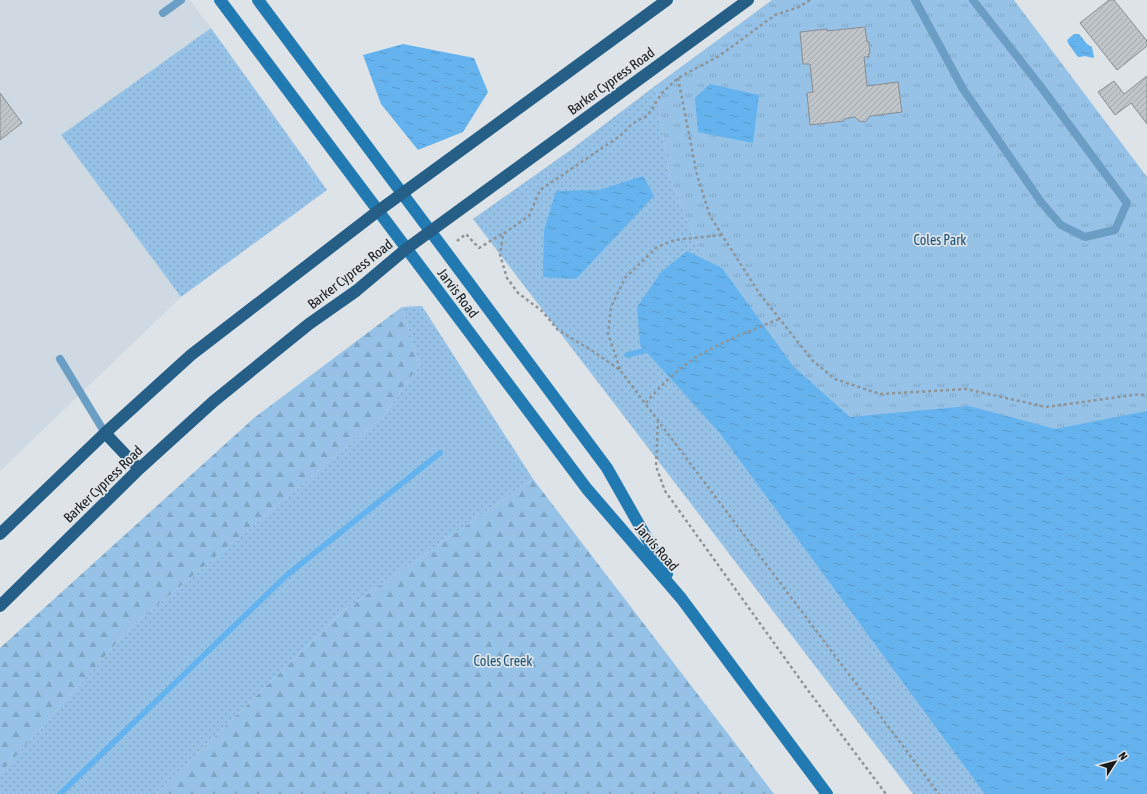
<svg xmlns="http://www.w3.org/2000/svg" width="1147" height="794" font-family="'Asap Condensed',sans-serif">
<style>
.built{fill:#ced9e2}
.grass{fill:url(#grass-dots)}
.forest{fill:url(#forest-firs)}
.park{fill:url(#park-tufts)}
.water{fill:url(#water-ripples)}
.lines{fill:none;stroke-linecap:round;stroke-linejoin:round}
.stream{stroke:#64b3ee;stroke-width:5.5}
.building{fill:url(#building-hatch);stroke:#888c90}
.path{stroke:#909496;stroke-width:2.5;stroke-dasharray:3 3;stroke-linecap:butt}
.lane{stroke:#6b9ec4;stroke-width:8}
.secondary{stroke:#227ab3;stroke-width:12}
.primary{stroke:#255f88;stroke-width:12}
.labels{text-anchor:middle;stroke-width:3.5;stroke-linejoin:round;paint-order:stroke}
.street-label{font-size:14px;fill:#17191a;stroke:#dee3e7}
.park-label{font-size:14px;fill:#1b557c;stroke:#dee3e7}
</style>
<defs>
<pattern id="grass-dots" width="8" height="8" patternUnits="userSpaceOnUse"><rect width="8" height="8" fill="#95c2e6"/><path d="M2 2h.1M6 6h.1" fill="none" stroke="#80a6c5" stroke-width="1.8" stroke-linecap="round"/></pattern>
<pattern id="forest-firs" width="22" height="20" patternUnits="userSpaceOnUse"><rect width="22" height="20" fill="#95c2e6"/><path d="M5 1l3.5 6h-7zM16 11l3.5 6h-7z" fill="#80a6c5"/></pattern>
<pattern id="park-tufts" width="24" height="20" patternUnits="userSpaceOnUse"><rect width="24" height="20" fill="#95c2e6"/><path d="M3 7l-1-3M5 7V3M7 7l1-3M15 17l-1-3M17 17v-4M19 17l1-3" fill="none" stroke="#80a6c5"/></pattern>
<pattern id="water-ripples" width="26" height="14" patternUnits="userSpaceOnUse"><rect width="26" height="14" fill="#64b3ee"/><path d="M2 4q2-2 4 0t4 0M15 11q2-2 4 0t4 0" fill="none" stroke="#5699cc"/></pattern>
<pattern id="building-hatch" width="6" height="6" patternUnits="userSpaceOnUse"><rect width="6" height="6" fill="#c0c5c9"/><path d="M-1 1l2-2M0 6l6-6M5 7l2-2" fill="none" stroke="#a4a9ac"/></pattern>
</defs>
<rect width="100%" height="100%" fill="#dee3e7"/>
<path class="built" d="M0,0h190l21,28 -150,107 120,162 -181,174z"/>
<path class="grass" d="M211,28l116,162 -146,107 -120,-162z
M655,86l15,92 30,73 62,91 332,452h-181l-440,-575 99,-70z
M422,306l111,173 -190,132 -187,183h-156v-20l129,-145 254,-212 36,-52 -17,-58z"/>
<path class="forest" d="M402,307l17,58 -36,52 -254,212 -129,145v-126l254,-230z
M533,479l241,315h-618l187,-183z"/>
<path class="park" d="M772,0h242l133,177v617l-385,-452 -62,-91 -30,-73 -15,-92z"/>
<path class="water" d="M1074,34h5l8,10 5,3 2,10 -1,1 -8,-2 -6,1 -2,-1 -9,-13 -1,-3z
M403,44l71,14 14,34 -25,40 -45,18 -37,-46 -18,-49z
M710,84l49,11 -6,48 -55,-11 -3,-34z
M643,176l11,20 -78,83 -33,-2 1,-47 12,-39 43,-1z
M687,251l35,17 71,98 57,51 119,-11 86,23 92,-18v383h-162l-266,-362 -79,-87 -3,-38 24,-35z"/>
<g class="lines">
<path class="stream" d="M627,355l24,-6
M60,794l227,-219 153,-122"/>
</g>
<path class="building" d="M1109,0h5l33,41v5l-30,24 -37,-47z
M865,27l2,15h2l1,12h-2l1,3h-5l3,29 31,-4 4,30 -32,4 -5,6 -6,-1 -4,-4 -11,2v2l-34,4 -3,-32 6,-1 -3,-28h-7l-3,-32 27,-3v2z
M1147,76v48l-16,-21 -16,12 -17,-23 16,-11 10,13z
M0,93l22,30 -22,17z"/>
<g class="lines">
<path class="path" d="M810,0l-11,7 -24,8 -56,41 -41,22 -16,15 -14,22 -16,9 -12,12 -80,54 -11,26 -26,18 -3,21 7,23 11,15 24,18 16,19 36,22 26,18 319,424
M678,78l19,97 13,41 49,77 54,68 22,18 45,15 86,-5 80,18 95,-13 6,3
M457,241l9,-7 13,14 23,-14
M620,369l-12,-36 3,-26 14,-29 32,-31 18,-7 47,-5
M646,403c12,-15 35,-37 52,-47 26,-15 54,-26 81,-37
M658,420l-2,46 9,25 142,198 79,105"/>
<path class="lane" d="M915,0l48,89 78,113 20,23 24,12 30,-7 12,-27 -89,-120 -65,-83
M163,13l18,-13
M60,359l45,74"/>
<path class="secondary" d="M220,0l367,489 94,109 146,196
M258,0l349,468 60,106"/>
<path class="primary" d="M105,433l34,36
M0,534l105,-101 86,-78 187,-144 289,-211
M0,606l139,-137 75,-68 95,-77 47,-33 50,-42 342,-249"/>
</g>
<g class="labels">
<g class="street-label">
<text transform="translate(611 81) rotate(-36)" y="5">Barker Cypress Road</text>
<text transform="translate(350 274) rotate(-38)" y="5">Barker Cypress Road</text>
<text transform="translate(458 293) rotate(53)" y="5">Jarvis Road</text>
<text transform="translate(103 484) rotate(-44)" y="5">Barker Cypress Road</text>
<text transform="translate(657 547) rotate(49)" y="5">Jarvis Road</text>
</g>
<g class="park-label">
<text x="940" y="245">Coles Park</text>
<text x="503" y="666">Coles Creek</text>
</g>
</g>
<g transform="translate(1115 762) rotate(54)" stroke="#dee3e7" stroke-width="3" paint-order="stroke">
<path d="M0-3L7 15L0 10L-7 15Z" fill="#17191a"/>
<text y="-6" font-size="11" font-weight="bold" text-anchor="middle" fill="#17191a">N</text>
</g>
</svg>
